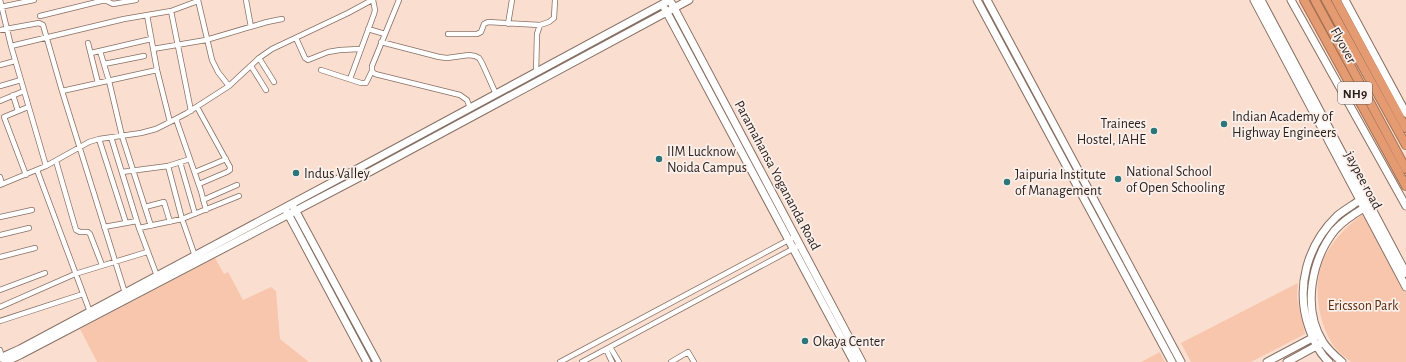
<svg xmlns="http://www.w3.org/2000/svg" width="1406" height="362" font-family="'Alegreya Sans',sans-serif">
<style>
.green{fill:#f8c6ac}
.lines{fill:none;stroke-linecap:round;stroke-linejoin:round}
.street-casing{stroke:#876f63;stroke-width:6}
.secondary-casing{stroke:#876f63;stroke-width:9}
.highway-casing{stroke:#a37053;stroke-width:10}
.street{stroke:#fff;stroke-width:4.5}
.secondary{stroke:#fff;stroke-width:7}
.highway{stroke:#e49b72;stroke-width:8}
.poi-dot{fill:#2c7679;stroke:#fbf0eb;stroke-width:1.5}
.labels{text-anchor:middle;stroke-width:3.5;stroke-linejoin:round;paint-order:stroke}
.shield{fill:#fbf0eb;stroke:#685e59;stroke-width:1}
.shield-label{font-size:13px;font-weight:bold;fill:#291f1a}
.street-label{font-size:14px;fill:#291f1a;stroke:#fbf0eb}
.poi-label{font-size:14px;fill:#291f1a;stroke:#fbf0eb;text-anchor:start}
.park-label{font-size:14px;fill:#5b2c0e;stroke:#fbf0eb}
</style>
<rect width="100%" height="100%" fill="#fadfd1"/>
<path class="green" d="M1363,214l43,80v68h-55c-5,-4 -10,-8 -14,-12 -20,-23 -26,-69 -11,-96 9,-16 22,-29 37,-40z
M215,258l9,16 4,-2 15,28 28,-13 5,4 4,48 29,23h-212l-17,-33z
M1298,283l-1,14 8,37 -54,28h-60l-10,-19z
M1160,352l5,10h-24z"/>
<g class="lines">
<defs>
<path id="street" d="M0,0l11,46 35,120
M198,0l14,60 6,12 11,14
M246,0l5,27
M0,7l34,-7
M171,11l20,100
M147,15l10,55 13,52
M40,16l61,-15h6l6,3 23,-4
M508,24l4,-24
M368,29l17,5
M0,30l39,-7 4,2 19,66 63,202
M448,34h29l4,-2 3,-8 4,-2 52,3
M296,38l9,20 3,2 20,-8 12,-2 20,-1
M381,42l58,15 8,1 22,-3 6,1 4,2 3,5 14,31
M88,43l10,40
M11,46l113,-27 47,-8 27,-10
M153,49l53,-9 61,-18 15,-3
M100,51l9,30 13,55 29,90
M91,53l60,-14
M259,58l15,24
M104,64l40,-8
M0,65l15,-4
M251,66l15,24
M321,70l40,13h5l6,-12v-5l27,-66
M372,71l3,3 85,21 7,5 3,8
M536,73l1,-39 3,-9 9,-3 5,-4 1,-18
M350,79l24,-65 1,-4 -2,-10
M0,86l21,-6
M62,91l95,-21
M13,95l5,16
M0,101l24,-10
M197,107l33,60v3l-3,2 -28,12
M176,119l25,72 5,19
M111,137l28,91
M99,139l27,84
M56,161l20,69 4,2h8l2,2 12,31
M180,162l15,52
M168,166l14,53 13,37
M37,170l53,142
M122,172l46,-6 22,-7
M195,172l31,-13
M26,175l-22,-58 24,-10
M0,177l2,7
M0,185l46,-19 43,-24 10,-3 42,-6 15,-4 14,-7 17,-9 42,-27 30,-28 13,-9 76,-36 24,-13
M203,200l34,-15
M145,207l19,-5 6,20
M0,217l32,-7
M104,227l33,-6
M0,235l29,-7
M0,257l35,-9
M157,276l-18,-48 43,-9 57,-23
M0,290l45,-17
M0,307l75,-33 72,-22
M0,321l83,-27
M610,347l9,15
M606,349l6,13
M0,350l2,8
M560,362l236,-126
M582,362l218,-117
M671,362l17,-10 6,10"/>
<path id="secondary" d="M977,0l195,362
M987,0l194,362
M1254,0l152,287
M1261,0l145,273
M1291,0l115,206
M1345,0l61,113
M672,4l190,358
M665,9l189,353
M294,208l83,154
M287,212l80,150
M0,358l20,-9 337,-180 313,-169
M5,362l15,-7 342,-179 327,-176
M1267,362l49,-26
M1287,362l33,-18
M1329,362c-10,-9 -16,-22 -20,-34 -14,-40 -2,-83 28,-112 7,-6 16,-11 23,-16
M1342,362c-7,-6 -14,-12 -19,-20 -21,-33 -12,-82 12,-112 8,-9 19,-16 29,-22"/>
<path id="highway" d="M1304,0l102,186
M1315,0l91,169
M1326,0l80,145
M1336,0l70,128"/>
</defs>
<use href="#street" class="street-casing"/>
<use href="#secondary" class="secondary-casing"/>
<use href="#highway" class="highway-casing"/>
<use href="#street" class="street"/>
<use href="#secondary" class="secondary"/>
<use href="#highway" class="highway"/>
</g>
<g class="poi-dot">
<circle cx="1224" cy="124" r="4"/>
<circle cx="1154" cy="131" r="4"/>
<circle cx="659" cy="159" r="4"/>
<circle cx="296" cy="173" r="4"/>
<circle cx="1118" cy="179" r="4"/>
<circle cx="1007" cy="182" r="4"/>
<circle cx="805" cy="341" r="4"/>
</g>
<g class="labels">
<rect class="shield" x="1338" y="82" width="34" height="22" rx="3"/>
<g class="shield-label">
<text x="1355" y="98">NH9</text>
</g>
<g class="street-label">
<text transform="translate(1344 45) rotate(61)" y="5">Flyover</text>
<text transform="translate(778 175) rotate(62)" y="5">Paramahansa Yogananda Road</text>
<text transform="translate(1364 180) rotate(62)" y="5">jaypee road</text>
</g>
<g class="poi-label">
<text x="1232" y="121">Indian Academy of<tspan x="1232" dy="16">Highway Engineers</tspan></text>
<text x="1146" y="128" text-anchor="end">Trainees<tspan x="1146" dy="16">Hostel, IAHE</tspan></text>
<text x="667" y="156">IIM Lucknow<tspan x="667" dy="16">Noida Campus</tspan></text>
<text x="1126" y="176">National School<tspan x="1126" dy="16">of Open Schooling</tspan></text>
<text x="304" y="178">Indus Valley</text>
<text x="1015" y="179">Jaipuria Institute<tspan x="1015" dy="16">of Management</tspan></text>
<text x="813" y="346">Okaya Center</text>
</g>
<g class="park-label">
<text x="1363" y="310">Ericsson Park</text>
</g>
</g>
</svg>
